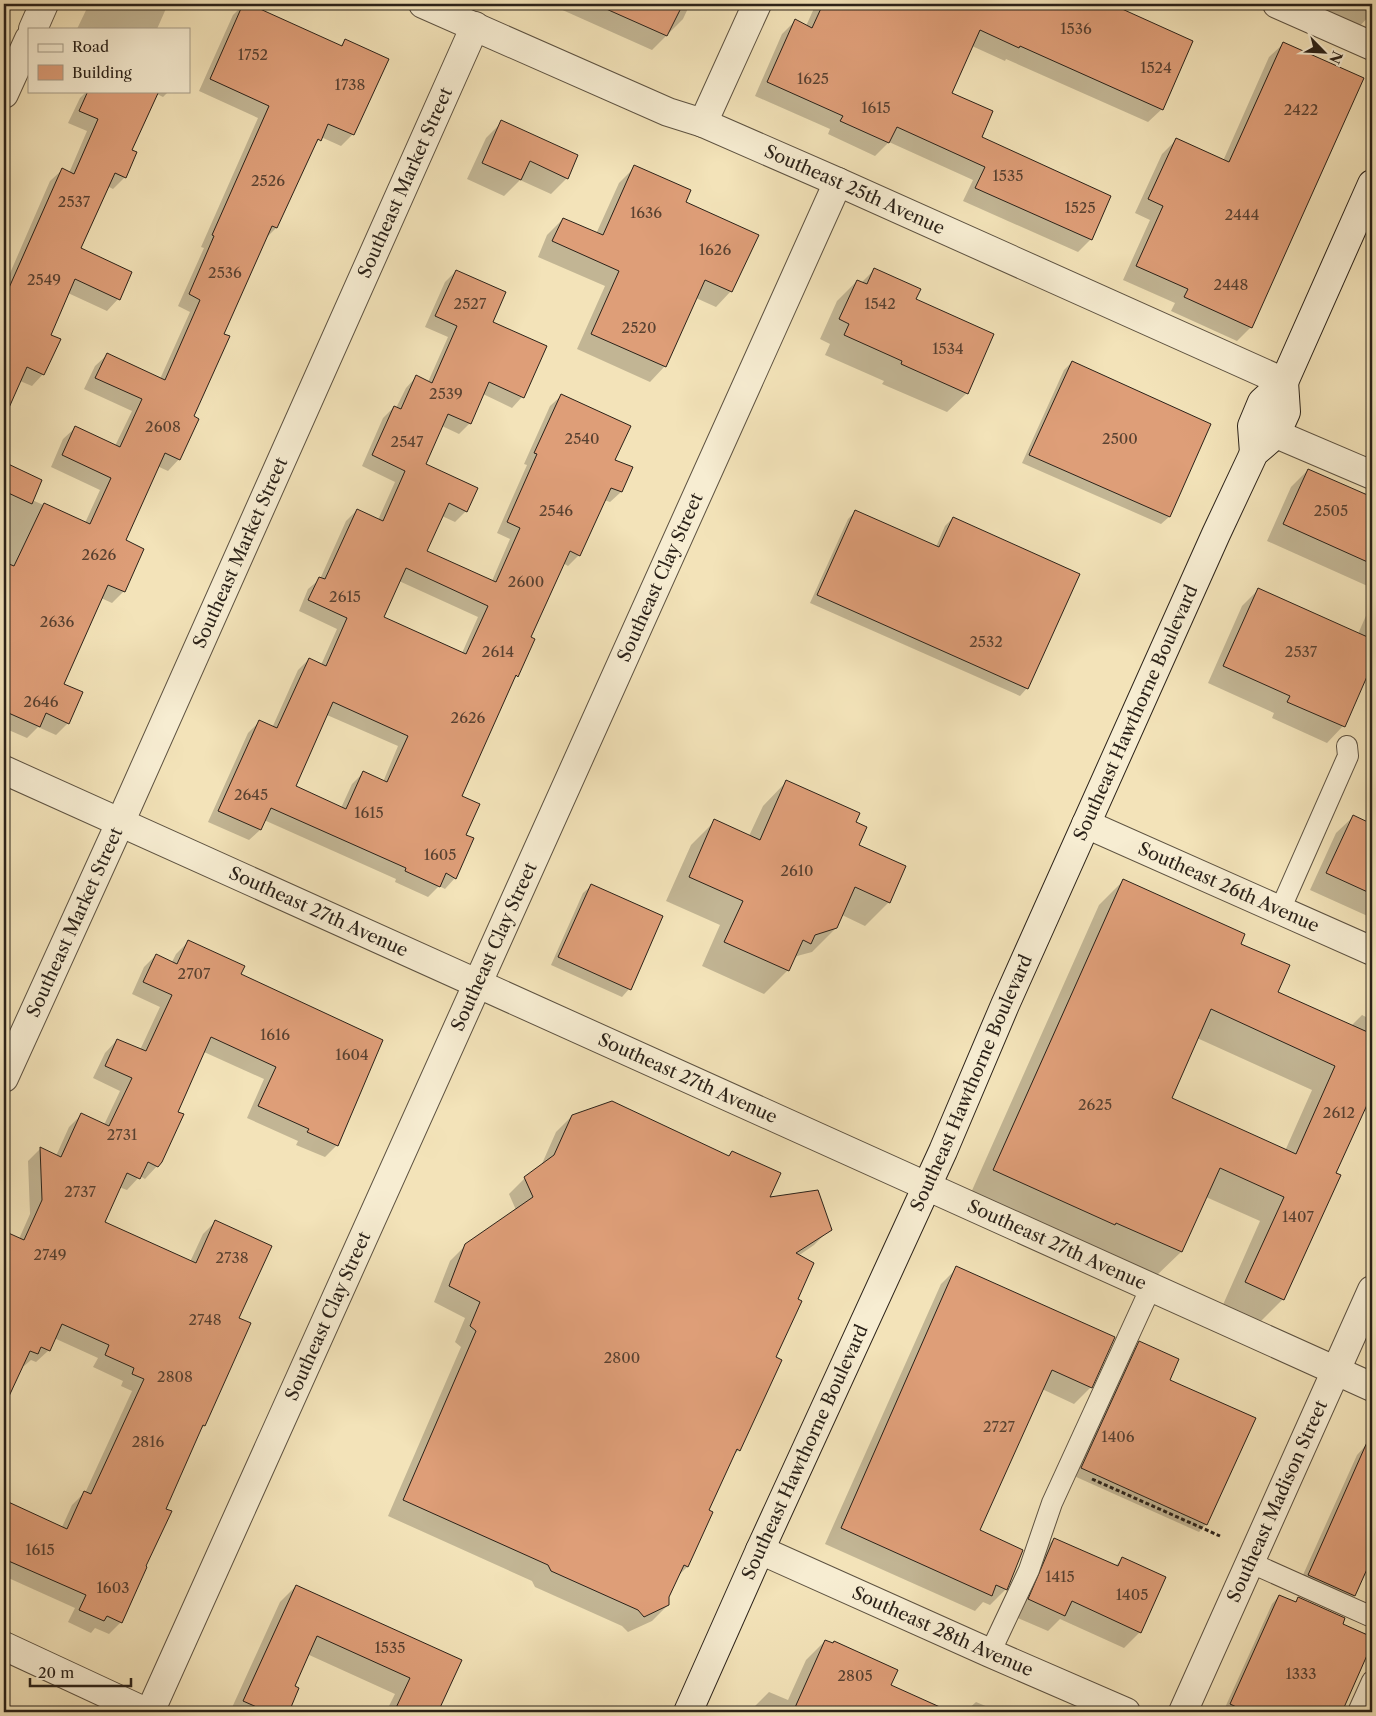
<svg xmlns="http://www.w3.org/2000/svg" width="1376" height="1716" font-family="'Libre Caslon Text',serif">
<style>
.shadow{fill:#0003;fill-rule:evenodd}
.building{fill:#de9e78;stroke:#2b2219;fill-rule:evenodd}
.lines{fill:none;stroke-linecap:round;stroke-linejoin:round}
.service-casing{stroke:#5d5241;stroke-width:22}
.minor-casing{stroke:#5d5241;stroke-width:30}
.secondary-casing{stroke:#2b2219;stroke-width:30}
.path{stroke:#2b2219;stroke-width:3;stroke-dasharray:4 2.5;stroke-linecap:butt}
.service{stroke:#f7edd2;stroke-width:20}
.minor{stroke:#f7edd2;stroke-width:28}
.secondary{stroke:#f7edd2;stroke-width:28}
.labels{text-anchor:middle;stroke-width:4;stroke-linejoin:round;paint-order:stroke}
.number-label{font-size:15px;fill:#584131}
.street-label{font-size:18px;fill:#2b2219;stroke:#f7edd2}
</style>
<rect width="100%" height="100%" fill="#f3e3b9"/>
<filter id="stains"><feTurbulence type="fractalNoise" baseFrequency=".004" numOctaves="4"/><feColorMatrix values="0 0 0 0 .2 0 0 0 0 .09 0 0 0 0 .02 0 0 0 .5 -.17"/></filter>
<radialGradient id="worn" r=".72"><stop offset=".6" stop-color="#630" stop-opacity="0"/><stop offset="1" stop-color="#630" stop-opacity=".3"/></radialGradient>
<path class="shadow" d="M89,4h79l-11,25h-80z
M244,4l96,42 5,-5 8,93 -12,12 -20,-9 -8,10 -37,81 -11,11 -42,95 -31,83 -13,42 -11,12 -11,-5 -33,75 18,8 -18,42 -12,12 -11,-5 -38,87 5,38 -12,12 -18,-8 -11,11 -23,-10v-75l20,-45 -20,-9v-136l37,17 -9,20 53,23 15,-33 -49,-23 12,-28 12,-11 40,18 17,-35 -48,-22 11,-23 12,-11 53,24 30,-67 -12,-6 26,-58 -3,-1 57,-129 -59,-27 34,-76z
M549,4h141l-7,15 -31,31z
M816,4h295l81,38 -30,67 -14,13 -142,-63 -1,2 -33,-15 -21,47 29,44 111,102 -13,13 -115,-51 10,-21 -84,-38 -14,14 -47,-22 2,-5 -75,-33 27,-62 13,-13 11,5z
M1285,4h87v9l-17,18z
M1283,44l-32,283 -14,14 -66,-30 4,-8 -52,-23 27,-60 -15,-7 27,-59 14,-14 47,21 46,-104z
M87,91h82l-6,6 -6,-3 -26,57 -6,26 -12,12 -6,-3 -27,63 38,50 -11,12 -39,-18 -19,43 -6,38 -11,12 -12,-5 -16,35v-129l46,-106 12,-11 7,3 18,-42 -19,-8 12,-25z
M502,122l65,56 -16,16 -31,-14 -16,16 -37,-17 19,-41z
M635,167l96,124 -15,16 -20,-9 -31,68 -15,16 -73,-33 28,-63 -67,-29 9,-22 16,-16 33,15 23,-51z
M874,270l41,30 52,93 -20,19 -65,-28 2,-3 -59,-26 5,-11 -10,-5 17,-38 20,-20 4,2z
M456,271l35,51 31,75 -10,11 -29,-14 -13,29 -11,11 -17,-8 -18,38 42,47 -11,11 -13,-6 -17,35 67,30 18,-42 -13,-6 30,-68 -3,-1 26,-58 11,-10 52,64 18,8 -10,24 -11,10 -6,-2 -25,55 -11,11 -5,-3 -33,75 -13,38 -5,5 -52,115 5,39 -10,43 -10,11 -6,-3 -11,11 -33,-15 1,-3 -132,-59 -4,10 -11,10 -41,-18 40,-89 11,-11 13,6 26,-58 11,-11 12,6 16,-36 -38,-18 9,-22 12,-10 26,-58 11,-11 21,10 17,-38 -33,-16 21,-48 11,-11 2,1 10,-20 10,-11 12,5 20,-45 -23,-10 20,-45zM399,581l79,36 -16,36 -79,-35zM327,715l71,31 -15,36 -20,-9 -11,11 -11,24 -47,-21z
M1072,362l138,62 -41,93 -8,7 -139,-61 42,-93z
M1308,470l64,29v89l-105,-47 24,-54z
M856,511l80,36 9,-21 8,-8 74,170 -7,8 -210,-93 38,-84z
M1259,589l99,45 14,-32v75l-5,-3 -24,52 -16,17 -55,-25 2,-5 -66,-30 34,-77z
M786,782l68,41 4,22 31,57 -24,24 -23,-11 -6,13 -24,24 -15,4 -5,5 -4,9 -24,24 -62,-28 18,-41 -54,-24 25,-56 24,-24 34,15 14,-30z
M1353,817l19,8v93l-62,-28 26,-57z
M4,849l3,2 -3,8z
M1123,881l116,63 38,48 74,34 11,-11 10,5v84l-7,7 -2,-1 -28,63 -52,126 -24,24 -37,-16 38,-86 -54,-24 -25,55 -25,24 -186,-81 129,-290zM1197,1038l115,52 -27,61 -115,-52z
M591,886l38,103 -7,8 -71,-32 32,-72z
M188,942l52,32 97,171 -12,12 -29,-12 2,-4 -51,-23 17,-39 -60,-27 -27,60 -20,54 -12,13 -5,-3 -13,14 -8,-3 -15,36 86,39 13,-28 12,-12 23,97 11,5 -45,102 -5,5 -35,78 -43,113 -12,12 -14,-6 -4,5 -23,-11 7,-14 -71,-32v-76l58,27 10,-22 12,-12h1l47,-102 -11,-5 2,-5 -30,-14 5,-9 -44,-20 -5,12 -13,12 -5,-2 -7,6 -2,-1 -18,39v-160l8,-8 7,3 11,-25 -2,-53 12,-12 16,7 13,-29 12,-12 23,10 16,-34 -27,-13 12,-25 12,-13 23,10 20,-43 -28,-13 12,-27 12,-12 16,7 4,-8z
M572,1116l156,41 4,-5 36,47 62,30 -16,16 -16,11 -2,43 -21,59 -36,92 -8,7 -24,53 4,2 -24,55 -9,9 -10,21v8l-16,16 -24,11 -6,-6 -87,-39 -3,-6 -144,-65 73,-169 -6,-5 10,-24 -31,-16 16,-41 16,-16 50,-35 -7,-16 16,-16 16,-12 15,-34z
M957,1268l156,70 -23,50 -16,16 -32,-15 -64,141 28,59 -16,16 -7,-3 -8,9 -150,-67 116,-260z
M1139,1343l29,37 38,144 -7,8 -125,-56 58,-125z
M1367,1444l5,3v108l-18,41 -11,10 -45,-20 59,-131z
M1054,1539l61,27 7,-7 18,73 -16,16 -64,-29 -12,12 -35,-15 25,-61z
M296,1586l164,74 -23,52h-51l9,-18 -88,-40 -14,32 5,3 -11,23h-57l50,-110z
M1279,1596l15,7 5,-4 42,25 31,14 -32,74h-117l49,-108z
M825,1641l64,45 59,26h-199l20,-20 19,8 18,-40z
M976,1702l24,10h-35z"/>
<path class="building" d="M243,4h6l93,42 3,-7 44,20 -35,76 -26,-11 -7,17 -3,-2 -41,89 -5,-2 -48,108 6,2 -36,80 5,3 -19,41 -15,-7 -39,87 18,9 -19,43 -17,-7 -44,99 19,8 -14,32 -23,-11 -6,14 -36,-16v-149l10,4 30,-63 46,21 21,-46 -49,-23 13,-29 45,21 22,-48 -47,-21 12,-25 58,27 35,-80 -11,-6 25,-58 -2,-1 57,-129 -59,-27z
M595,4h88l-16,32z
M823,4h288l82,37 -30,69 -143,-64 -1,2 -39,-18 -28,63 41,18 -11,26 129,59 -19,44 -117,-52 10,-21 -88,-40 -8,16 -49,-22 3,-5 -76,-34 28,-63 17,9z
M1283,42l81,36 -112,250 -68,-31 4,-8 -52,-23 27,-60 -15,-7 28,-61 53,24z
M88,91h71l-27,59 5,2 -11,26 -11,-5 -34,75 51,24 -12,28 -45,-21 -24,56 10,4 -17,36 -17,-8 -23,52v-129h4l54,-122 12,6 24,-55 -19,-8z
M501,120l77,35 -10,24 -38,-18 -9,19 -39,-17z
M634,165l57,25 -5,12 73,33 -27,57 -27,-12 -39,87 -75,-33 28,-63 -67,-30 11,-23 40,17z
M874,268l47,21 -5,10 78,35 -26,60 -67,-30 1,-3 -58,-26 5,-11 -10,-5 18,-39 10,4z
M456,270l50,22 -13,30 54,24 -23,52 -35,-16 -18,42 -23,-10 -22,50 52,24 -11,24 -18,-9 -22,48 69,31 24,-54 -13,-6 30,-68 -3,-1 27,-59 70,32 -16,34 18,7 -11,25 -11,-4 -31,68 -10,-5 -39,86 4,2 -17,38 -2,-2 -54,121 18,8 -14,31 8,3 -18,41 -10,-6 -6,14 -35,-16 1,-3 -135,-60 -10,22 -43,-19 41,-91 18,8 32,-70 17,8 21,-48 -39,-18 11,-23 6,2 32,-70 26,12 22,-50 -33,-16 22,-49 7,3 15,-34 16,8 25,-57 -22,-10zM406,568l82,38 -22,48 -82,-37zM333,702l75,34 -21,46 -24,-11 -17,38 -50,-23z
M1072,361l139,63 -41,93 -141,-62z
M4,462l38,18 -10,24 -28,-13z
M1308,469l64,28v67l-89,-40z
M855,510l84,37 14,-30 127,57 -52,115 -211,-94z
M1258,588l114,51v26l-27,62 -58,-25 3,-6 -67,-30z
M786,780l74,33 -4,9 11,5 -8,18 47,21 -16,37 -35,-16 -18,41 -22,7 -4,9 -8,-4 -14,31 -65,-29 19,-41 -54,-24 25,-58 46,21z
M1353,815l19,9v70l-46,-21z
M1123,879l122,55 -4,10 49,21 -12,27 94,42v60l-36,79 5,2 -57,125 -39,-18 39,-85 -64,-29 -38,84 -66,-29 -1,2 -122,-55zM1211,1009l124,57 -39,88 -124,-56z
M591,884l72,32 -32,74 -73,-33z
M188,940l57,26 -4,8 142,66 -45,106 -31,-14 2,-3 -51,-23 18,-39 -65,-30 -33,75 6,2 -22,48 -4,5 -10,-5 -8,17 -13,-6 -22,49 91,41 19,-43 57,26 -33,72 12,5 -46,103 -2,-1 -37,84 6,2 -26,55 1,1 -25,56 -15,-7 -3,5 -25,-11 7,-15 -82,-36v-59l63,29 17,-38 7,3 53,-115 -12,-5 2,-6 -29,-13 4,-10 -47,-21 -12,27 -9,-4 -3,7 -8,-3 -26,56v-176l20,9 18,-40 -2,-53 21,10 20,-44 28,13 23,-48 -27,-12 12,-27 29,12 26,-56 -29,-13 13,-28 21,10z
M612,1101l117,55 3,-5 49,22 -11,24 48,-7 14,40 -36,23 18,10 -16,36 4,2 -26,56 6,3 -42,91 -3,-2 -28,61 4,2 -25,55 -4,-2 -15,32v8l-25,12 -6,-7 -87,-39 -3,-6 -145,-65 73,-169 -6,-5 10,-24 -31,-16 16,-42 68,-47 -9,-20 30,-22 18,-40z
M956,1266l159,71 -23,51 -40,-18 -72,160 43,20 -16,40 -11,-5 -4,11 -151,-68z
M1139,1341l40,18 -9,21 86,38 -49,107 -126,-57z
M1372,1431v127l-17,38 -47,-21z
M1054,1538l64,28 4,-9 44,20 -25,56 -69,-32 -7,15 -37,-17z
M296,1585l166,75 -24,52h-44l16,-34 -93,-42 -22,50 4,2 -10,24h-21l-25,-11z
M1279,1595l17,7 2,-5 47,21 -2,6 29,13v7l-30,68h-95l-17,-8z
M825,1640l8,3 1,-2 64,29 -7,15 60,27h-158z"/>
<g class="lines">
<defs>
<path id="service" d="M1280,910l68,-154 -1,-10
M1249,1562l123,55
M990,1653l39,-83 23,-67 99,-216
M1358,1712l14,-31"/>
<g id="minor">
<path id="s1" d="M423,4l245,108 35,11 135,59 446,200"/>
<path d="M1277,4l95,42"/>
<path d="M33,29l11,-25"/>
<path d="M4,94l25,-55"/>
<path d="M703,123l54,-119"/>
<path d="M1276,434l96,41"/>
<path id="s2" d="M4,770l1368,617"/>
<path id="s3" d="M1086,824l286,127"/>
<path id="s4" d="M4,1078l116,-255 355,-797"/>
<path id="s5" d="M760,1550l230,103 136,59"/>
<path d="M4,1646l142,66"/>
<path id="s6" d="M150,1712l688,-1530"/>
<path id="s7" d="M1183,1712l189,-422"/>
</g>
<g id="secondary">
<path d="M1254,453l-2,-27 10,-24 22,-20 88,-198"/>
<path id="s8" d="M688,1712l72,-162 183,-399 62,-146 211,-471 38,-81 22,-19 10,-22 -2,-30"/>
</g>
</defs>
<use href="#service" class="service-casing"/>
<use href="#minor" class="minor-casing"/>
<use href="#secondary" class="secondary-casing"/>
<path class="path" d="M1092,1479l128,57"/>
<use href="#service" class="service"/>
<use href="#minor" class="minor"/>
<use href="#secondary" class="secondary"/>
</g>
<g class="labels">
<g class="number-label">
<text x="1076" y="34">1536</text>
<text x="253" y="60">1752</text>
<text x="1156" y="73">1524</text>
<text x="813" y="84">1625</text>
<text x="350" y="90">1738</text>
<text x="876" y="113">1615</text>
<text x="1301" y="115">2422</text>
<text x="1008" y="181">1535</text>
<text x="268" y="186">2526</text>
<text x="74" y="207">2537</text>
<text x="1080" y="213">1525</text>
<text x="646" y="218">1636</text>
<text x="1242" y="220">2444</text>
<text x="715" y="255">1626</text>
<text x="225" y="278">2536</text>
<text x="44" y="285">2549</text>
<text x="1231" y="290">2448</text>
<text x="470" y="309">2527</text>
<text x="880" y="309">1542</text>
<text x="639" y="333">2520</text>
<text x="948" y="354">1534</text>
<text x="446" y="399">2539</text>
<text x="163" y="432">2608</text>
<text x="582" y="444">2540</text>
<text x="1120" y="444">2500</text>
<text x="407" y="447">2547</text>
<text x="556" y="516">2546</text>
<text x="1331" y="516">2505</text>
<text x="99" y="560">2626</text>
<text x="526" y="587">2600</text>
<text x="345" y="602">2615</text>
<text x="57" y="627">2636</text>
<text x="986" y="647">2532</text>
<text x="498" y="657">2614</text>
<text x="1301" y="657">2537</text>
<text x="41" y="707">2646</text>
<text x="468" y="723">2626</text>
<text x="251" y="800">2645</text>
<text x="369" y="818">1615</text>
<text x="440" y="860">1605</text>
<text x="797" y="876">2610</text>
<text x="194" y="979">2707</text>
<text x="275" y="1040">1616</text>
<text x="352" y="1060">1604</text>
<text x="1095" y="1110">2625</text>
<text x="1339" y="1118">2612</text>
<text x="122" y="1140">2731</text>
<text x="80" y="1197">2737</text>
<text x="1298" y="1222">1407</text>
<text x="50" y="1260">2749</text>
<text x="232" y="1263">2738</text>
<text x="205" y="1325">2748</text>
<text x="622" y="1363">2800</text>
<text x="175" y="1382">2808</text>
<text x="999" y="1432">2727</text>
<text x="1118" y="1442">1406</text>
<text x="148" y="1447">2816</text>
<text x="40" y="1555">1615</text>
<text x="1060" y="1582">1415</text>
<text x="113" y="1593">1603</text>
<text x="1132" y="1600">1405</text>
<text x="390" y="1653">1535</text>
<text x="1301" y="1679">1333</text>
<text x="855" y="1681">2805</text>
</g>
<g class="street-label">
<text dy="6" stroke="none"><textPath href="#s4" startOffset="981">Southeast Market Street</textPath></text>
<text dy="6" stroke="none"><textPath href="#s1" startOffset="470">Southeast 25th Avenue</textPath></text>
<text dy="6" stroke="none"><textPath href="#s4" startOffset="576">Southeast Market Street</textPath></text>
<text dy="6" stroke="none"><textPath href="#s6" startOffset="1244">Southeast Clay Street</textPath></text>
<text dy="6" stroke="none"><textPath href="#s8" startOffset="1095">Southeast Hawthorne Boulevard</textPath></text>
<text dy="6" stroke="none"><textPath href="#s3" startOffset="156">Southeast 26th Avenue</textPath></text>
<text dy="6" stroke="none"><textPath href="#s2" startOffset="345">Southeast 27th Avenue</textPath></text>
<text dy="6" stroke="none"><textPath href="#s4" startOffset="171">Southeast Market Street</textPath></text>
<text dy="6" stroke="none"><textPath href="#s6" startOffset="839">Southeast Clay Street</textPath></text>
<text dy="6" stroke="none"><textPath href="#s2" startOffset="750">Southeast 27th Avenue</textPath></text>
<text dy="6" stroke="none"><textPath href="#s8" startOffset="690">Southeast Hawthorne Boulevard</textPath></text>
<text dy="6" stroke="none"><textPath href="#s2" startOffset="1155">Southeast 27th Avenue</textPath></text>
<text dy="6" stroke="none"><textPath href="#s6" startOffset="434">Southeast Clay Street</textPath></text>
<text dy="6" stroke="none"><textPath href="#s8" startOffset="285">Southeast Hawthorne Boulevard</textPath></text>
<text dy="6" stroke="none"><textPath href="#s7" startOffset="231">Southeast Madison Street</textPath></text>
<text dy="6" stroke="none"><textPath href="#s5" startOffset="200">Southeast 28th Avenue</textPath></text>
</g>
</g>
<rect width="1376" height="1716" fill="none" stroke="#f3e3b9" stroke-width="20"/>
<rect x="5" y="5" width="1366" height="1706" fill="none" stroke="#2b2219" stroke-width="2.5"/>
<rect x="10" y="10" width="1356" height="1696" fill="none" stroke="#2b2219"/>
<rect x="28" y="28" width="162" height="65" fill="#f7edd2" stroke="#a59c88"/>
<rect x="38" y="44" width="25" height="8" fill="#f7edd2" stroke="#a59c88"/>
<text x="72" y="52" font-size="15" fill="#2b2219">Road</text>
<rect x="38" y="65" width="25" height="15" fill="#de9e78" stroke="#a59c88"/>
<text x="72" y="78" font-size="15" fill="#2b2219">Building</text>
<g transform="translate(1324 52) rotate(114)" stroke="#f7edd2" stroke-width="4" paint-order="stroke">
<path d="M0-4L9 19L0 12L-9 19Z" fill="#2b2219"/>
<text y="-8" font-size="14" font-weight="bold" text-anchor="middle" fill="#2b2219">N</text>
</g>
<path d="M30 1678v8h101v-8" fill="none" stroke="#2b2219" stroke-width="2.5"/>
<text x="38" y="1678" font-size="15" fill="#2b2219" stroke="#f7edd2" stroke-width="4" paint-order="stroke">20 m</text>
<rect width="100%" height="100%" filter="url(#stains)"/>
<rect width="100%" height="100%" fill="url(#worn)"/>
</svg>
